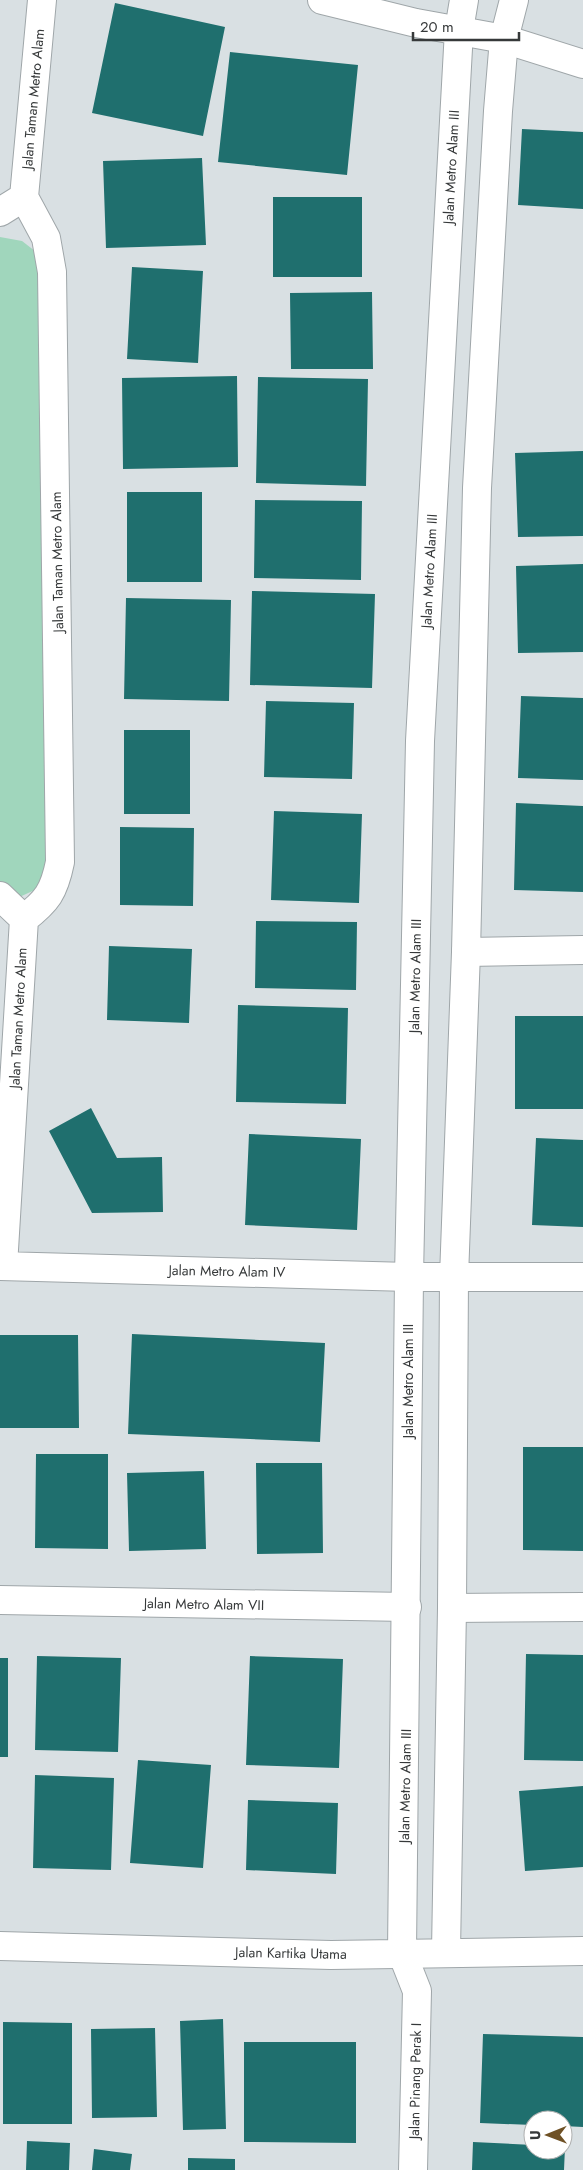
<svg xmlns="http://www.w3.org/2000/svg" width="583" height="2170" font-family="Jost,sans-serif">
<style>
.green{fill:#a0d6bc}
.building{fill:#1f6f6e}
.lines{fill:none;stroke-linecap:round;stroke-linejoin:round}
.street-casing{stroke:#9fa6a9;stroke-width:30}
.secondary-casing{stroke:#9fa6a9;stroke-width:30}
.street{stroke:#fff;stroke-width:28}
.secondary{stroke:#fff;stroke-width:28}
.labels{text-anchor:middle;stroke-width:5;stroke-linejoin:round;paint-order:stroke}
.street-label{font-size:14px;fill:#36393a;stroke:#fff}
</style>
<rect width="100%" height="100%" fill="#d9e0e3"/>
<path class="green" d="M0,237l22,4 18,14 11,599 -14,35 -22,10 -15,-13z"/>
<path class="building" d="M115,3l110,24 -22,109 -111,-23z
M230,52l128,13 -11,110 -129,-13z
M522,129l61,3v77l-65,-4z
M202,158l4,87 -100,3 -3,-87z
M273,197h89v80h-89z
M132,267l71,4 -5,92 -71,-4z
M372,292l1,77h-82l-1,-76z
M237,376l1,91 -115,2 -1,-91z
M258,377l110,2 -2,107 -110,-3z
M583,451v85l-65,1 -3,-84z
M127,492h75v90h-75z
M255,500l107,1 -1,79 -107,-2z
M583,564v88l-65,1 -2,-87z
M252,591l123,3 -3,94 -122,-3z
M126,598l105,2 -2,101 -105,-2z
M521,696l62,2v82l-65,-2z
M266,701l88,2 -2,76 -88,-2z
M124,730h66v84h-66z
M516,803l67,3v86l-69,-2z
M274,811l88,3 -3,89 -88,-3z
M120,827l74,1 -1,78 -73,-1z
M256,921l101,1 -1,68 -101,-2z
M109,946l83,3 -3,74 -82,-3z
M238,1005l110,3 -2,96 -110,-2z
M515,1016h68v93h-68z
M91,1108l26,50 45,-1 1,55 -71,1 -43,-82z
M249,1134l112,5 -4,91 -112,-5z
M536,1138l47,2v87l-51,-2z
M132,1334l193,9 -5,99 -192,-8z
M0,1335h78l1,93h-79z
M523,1447h60v104l-60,-1z
M36,1454h72v95l-73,-1z
M256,1463h66l1,90 -66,1z
M204,1471l2,78 -77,2 -2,-78z
M526,1654l57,1v106l-59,-1z
M37,1656l84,2 -3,94 -83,-2z
M250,1656l93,3 -4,109 -93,-3z
M0,1658h8v99h-8z
M138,1760l73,5 -8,103 -73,-5z
M35,1775l79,3 -3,92 -78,-2z
M583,1786v81l-58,4 -6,-80z
M248,1800l90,3 -2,71 -90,-4z
M223,2019l3,110 -43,1 -3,-109z
M3,2022l69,1v101h-69z
M155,2028l2,89 -65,1 -1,-89z
M483,2034l100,3v90l-20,-1v-6h-30v5l-53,-2z
M244,2042h112v101l-112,-1z
M27,2141l43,2 -1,27h-43z
M473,2142l60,3v5h30v-4l2,1 -1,23h-92z
M94,2149l38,5 -2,16h-38z
M188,2158l47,1v11h-47z"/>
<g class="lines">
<defs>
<path id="street" d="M322,0l94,23 88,16 79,25
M0,212l24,-15
M0,896l24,23
M466,952l117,-2
M0,1266l409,11h174
M3,1266l21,-347c23,-18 30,-27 36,-57l-8,-590 -6,-34 -22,-41 18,-197
M0,1600l407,7
M452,1608l131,-1
M402,1953l15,38 -4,179"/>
<path id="secondary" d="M0,1946l331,9 252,-4
M446,1951l6,-343 2,-331 12,-325 11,-464 21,-377 6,-72 10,-39
M402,1953l7,-676 11,-536 39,-711 5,-30"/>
</defs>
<use href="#street" class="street-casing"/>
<use href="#secondary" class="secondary-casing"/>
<use href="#street" class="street"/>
<use href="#secondary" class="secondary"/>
</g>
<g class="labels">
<g class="street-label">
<text transform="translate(33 99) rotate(-85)" y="5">Jalan Taman Metro Alam</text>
<text transform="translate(451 167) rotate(-87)" y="5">Jalan Metro Alam III</text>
<text transform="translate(57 562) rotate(-91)" y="5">Jalan Taman Metro Alam</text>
<text transform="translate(429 571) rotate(-87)" y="5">Jalan Metro Alam III</text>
<text transform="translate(415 976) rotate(-89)" y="5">Jalan Metro Alam III</text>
<text transform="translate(18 1018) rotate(-87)" y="5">Jalan Taman Metro Alam</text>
<text transform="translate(227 1271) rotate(1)" y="5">Jalan Metro Alam IV</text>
<text transform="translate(408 1381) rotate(-90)" y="5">Jalan Metro Alam III</text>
<text transform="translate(204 1604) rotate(1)" y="5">Jalan Metro Alam VII</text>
<text transform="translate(405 1786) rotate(-89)" y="5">Jalan Metro Alam III</text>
<text transform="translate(291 1953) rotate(1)" y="5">Jalan Kartika Utama</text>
<text transform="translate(415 2081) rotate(-89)" y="5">Jalan Pinang Perak I</text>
</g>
</g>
<g transform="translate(548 2135) rotate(269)"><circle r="24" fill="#ffffff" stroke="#afb0b0"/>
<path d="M0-4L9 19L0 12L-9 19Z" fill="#6f5125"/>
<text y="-8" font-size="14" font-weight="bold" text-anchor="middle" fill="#36393a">U</text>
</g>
<path d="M413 32v8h106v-8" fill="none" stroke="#36393a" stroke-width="2.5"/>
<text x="420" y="32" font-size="15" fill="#36393a" stroke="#ffffff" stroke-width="4" paint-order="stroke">20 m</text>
</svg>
